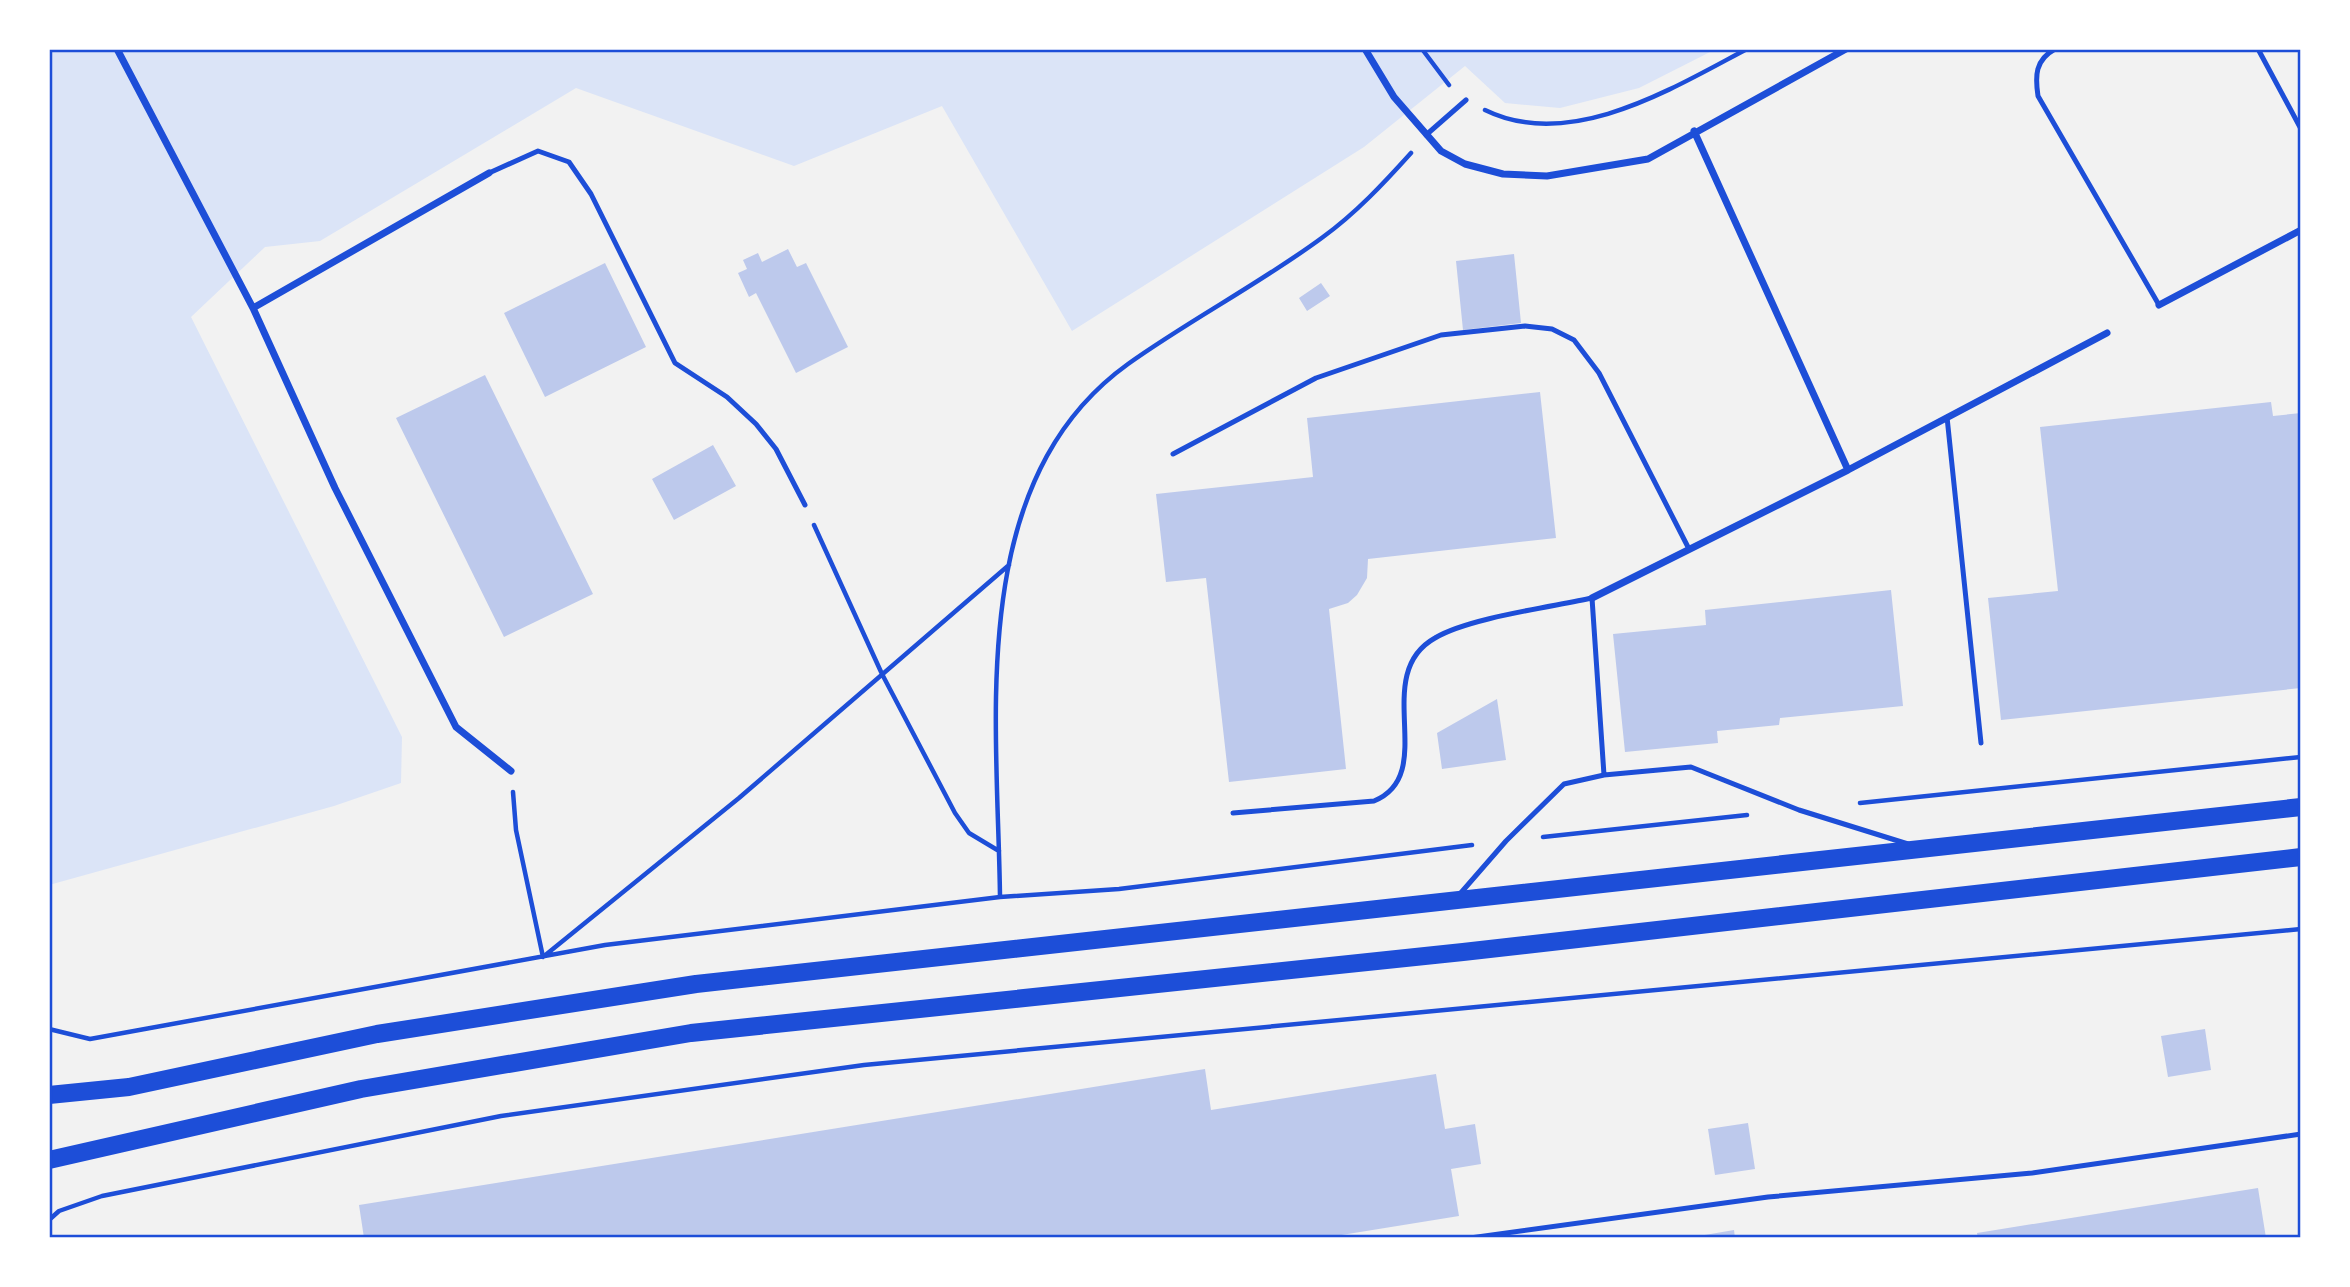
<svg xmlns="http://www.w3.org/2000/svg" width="2350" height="1287" font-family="'DejaVu Sans',sans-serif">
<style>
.green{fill:#dbe4f7}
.building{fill:#bdc9ec}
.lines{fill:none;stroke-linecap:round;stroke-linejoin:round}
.path{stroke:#1d4ed8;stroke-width:4.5}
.service{stroke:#1d4ed8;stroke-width:5}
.minor{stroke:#1d4ed8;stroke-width:7}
.primary{stroke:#1d4ed8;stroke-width:18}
.neatline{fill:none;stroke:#1d4ed8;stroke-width:2.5}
</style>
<rect width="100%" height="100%" fill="#f2f2f2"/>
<path class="green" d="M49,49h1667l-77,39 -79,20 -55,-5 -40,-37 -101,81 -292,184 -130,-225 -148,60 -218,-78 -256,153 -55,6 -74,70 211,420 -1,46 -67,23 -285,79z"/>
<path class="building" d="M788,249l9,18 9,-4 42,84 -52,26 -40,-80 -7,4 -11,-24 9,-4 -4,-9 15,-7 4,9z
M1514,254l7,69 -58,7 -7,-69z
M605,263l41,84 -101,50 -41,-84z
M1321,283l9,13 -23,15 -8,-13z
M485,375l108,219 -89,43 -108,-219z
M1540,392l16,146 -188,21 -1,19 -10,17 -9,8 -19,6 17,160 -117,13 -23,-204 -40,4 -10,-88 157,-17 -6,-59z
M2271,402l2,14 28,-3v275l-300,32 -13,-122 70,-7 -18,-164z
M713,445l23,41 -62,34 -22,-41z
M1891,590l12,116 -123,12 -1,7 -62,6 1,12 -93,9 -12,-118 93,-9 -1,-15z
M1497,699l9,61 -64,9 -5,-36z
M2205,1029l6,41 -43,7 -7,-41z
M1205,1069l6,41 225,-36 9,55 30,-5 6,40 -30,5 8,47 -136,22h-959l-5,-33z
M1748,1123l7,46 -40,6 -7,-46z
M2258,1188l8,50h-288l-1,-5z
M1734,1230l1,8h-42v-1z"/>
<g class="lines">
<path class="path" d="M1422,49l27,36
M1485,110c85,42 188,-22 262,-61
M814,525l68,149 73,139 14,20 30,18
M513,792l3,38 27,127 196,-159 270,-233
M1860,803l441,-46
M1543,837l204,-22
M1000,897c-2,-176 -36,-415 128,-533 63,-45 133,-81 195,-127 33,-24 61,-54 88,-84
M49,1029l41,10 515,-94 395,-48 119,-8 353,-44
M49,1220l10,-9 43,-15 399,-80 363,-51 1437,-136"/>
<path class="service" d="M2055,49c-20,11 -20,27 -17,47l121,209
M2258,49l43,80
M1426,135l40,-35
M489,173l49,-22 31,11 22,32 84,169 52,34 29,27 20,25 29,56
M1947,417l34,326
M1173,454l143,-76 125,-43 84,-9 27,3 22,11 25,33 90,176
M1233,813l141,-12c66,-27 -5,-126 61,-163 33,-20 116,-31 157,-40l12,177
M1459,895l47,-54 58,-57 40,-9 87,-8 108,43 109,34
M1470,1238l298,-41 264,-24 269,-39"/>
<path class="minor" d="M117,49l136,259 82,180 121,239 55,44
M1365,49l29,48 47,54 24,13 38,10 44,2 101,-17 198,-110
M1694,131l154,339
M2159,305l142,-75
M253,308l236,-135
M1592,598l256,-128 259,-137"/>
<path class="primary" d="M49,1095l80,-8 248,-53 319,-50 1605,-177
M49,1160l312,-71 330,-56 772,-81 838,-95"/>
</g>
<rect width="2350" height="1287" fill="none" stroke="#ffffff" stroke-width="102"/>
<rect x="51" y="51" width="2248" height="1185" class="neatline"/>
</svg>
